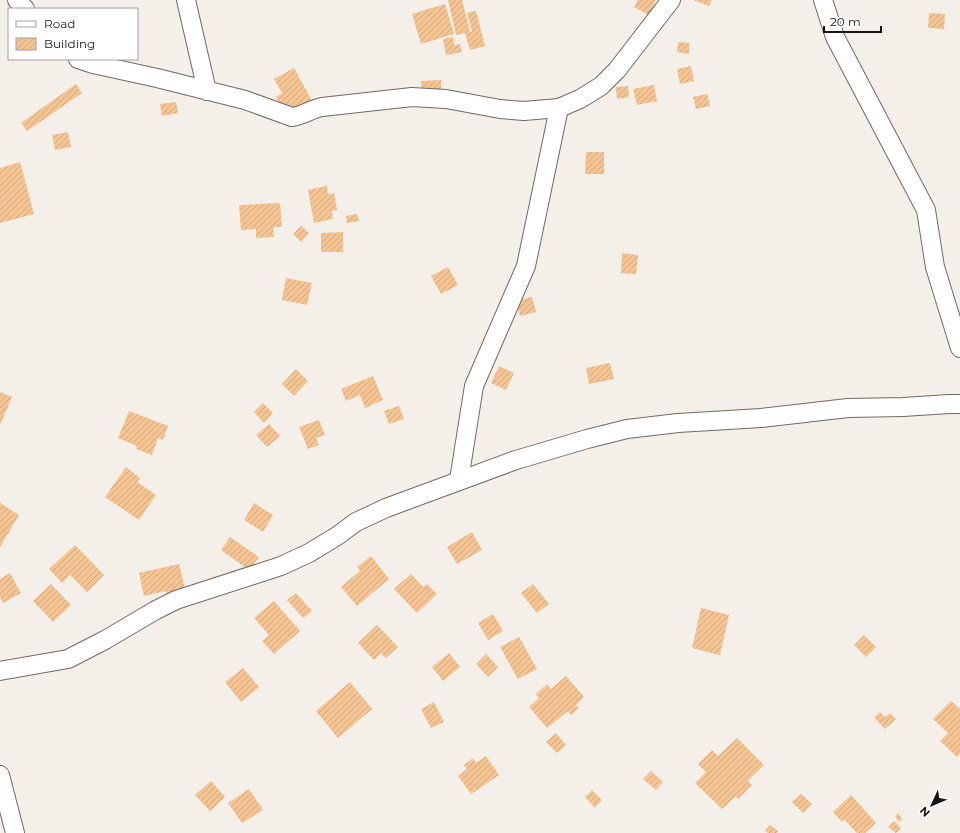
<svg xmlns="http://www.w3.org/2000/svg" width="960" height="833" font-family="Montserrat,sans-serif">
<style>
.building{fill:url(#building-hatch)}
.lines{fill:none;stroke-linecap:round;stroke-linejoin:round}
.street-casing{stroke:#6f6a65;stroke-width:20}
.street{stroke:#fff;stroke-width:18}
</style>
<defs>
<pattern id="building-hatch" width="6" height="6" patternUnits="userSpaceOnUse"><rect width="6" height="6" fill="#f5c492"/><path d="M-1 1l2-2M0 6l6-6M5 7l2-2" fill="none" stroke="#d1a87d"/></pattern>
</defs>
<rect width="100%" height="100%" fill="#f4efe9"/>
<path class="building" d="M448,0h14l8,32 2,-1 -5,-18 9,-2 9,35 -15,4 -5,-17 -9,2z
M638,0h18l-7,15 -15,-8z
M693,0h19l-3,6z
M445,4l9,30 -33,10 -9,-30z
M929,13l16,1 -1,15 -16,-1z
M453,37l1,8 6,-1 2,8 -16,3 -3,-16z
M678,42l11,1v11l-12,-2z
M691,66l3,15 -14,3 -3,-15z
M294,68l19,35 -19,10 -4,-8 -7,4 -7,-12 6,-4 -8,-14z
M441,80v12l-19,1 -1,-12z
M76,84l6,9 -55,38 -6,-8z
M654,85l3,16 -20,4 -4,-16z
M628,86l1,11 -12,2 -1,-12z
M707,94l3,12 -14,3 -3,-12z
M176,102l2,11 -16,3 -2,-12z
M68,132l3,15 -16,3 -3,-15z
M586,152h18v22h-19z
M20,162l14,52 -34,9v-55z
M327,186l1,8 6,-1 3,17 -5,1 1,8 -19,4 -6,-33z
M280,203l2,24h-9l1,10 -18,1v-9l-15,1 -2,-25z
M357,214l2,7 -12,2 -1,-7z
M301,226l8,7 -8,9 -8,-8z
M343,232v20h-22v-19z
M622,253l16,2 -2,19 -15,-1z
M448,267l10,18 -17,9 -10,-18z
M286,278l26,5 -5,22 -25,-5z
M532,297l4,15 -16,4 -4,-15z
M610,363l4,16 -25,5 -3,-16z
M499,366l15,7 -8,17 -15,-7z
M296,369l12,12 -14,15 -12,-12z
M373,376l10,24 -18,8 -5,-13 -14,6 -5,-12z
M0,392l12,5 -12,28z
M263,403l10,10 -9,10 -10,-11z
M399,406l5,13 -15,5 -5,-13z
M129,411l39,15 -5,14 -5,-2 -6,17 -16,-6 1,-3 -19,-8z
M319,420l6,15 -9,3 3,7 -11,4 -9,-22z
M269,424l11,12 -13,11 -11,-12z
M126,467l14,11 -3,4 19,13 -17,25 -34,-23z
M0,503l19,12 -19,32z
M254,503l19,12 -10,17 -19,-12z
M472,532l10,18 -25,14 -10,-17z
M230,537l29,20 -10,13 -28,-20z
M75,545l29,30 -17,17 -17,-17 -8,8 -13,-14z
M371,556l18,23 -32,27 -16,-19 19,-16 -3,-4z
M179,564l7,29 -19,4 -1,-6 -22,5 -5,-23z
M10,573l11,20 -18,10 -3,-6v-18z
M411,574l12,13 4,-3 10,10 -20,19 -23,-24z
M51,584l20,21 -18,17 -20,-21z
M533,584l16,20 -12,9 -16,-20z
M296,593l16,18 -9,7 -16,-18z
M274,601l26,30 -26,23 -12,-13 7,-6 -15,-17z
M701,608l28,7 -9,40 -28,-7z
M493,614l10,17 -15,9 -10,-17z
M377,625l21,22 -12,11 -5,-5 -7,7 -16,-17z
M864,635l12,12 -10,10 -12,-12z
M519,637l18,32 -19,10 -18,-32z
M449,653l11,14 -17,14 -11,-14z
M486,654l12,13 -10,10 -12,-13z
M243,668l16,19 -18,15 -16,-20z
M566,676l18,21 -8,8 3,3 -8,7 -3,-4 -21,17 -18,-21 10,-9 -3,-4 11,-10 4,5z
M350,682l22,27 -34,29 -22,-27z
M951,701l9,8v45l-3,3 -17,-16 8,-8 -15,-14z
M434,702l10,20 -13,6 -10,-19z
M880,712l5,5 5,-4 6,6 -11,10 -11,-12z
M556,733l10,12 -9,8 -11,-11z
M737,738l27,27 -16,16 4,4 -14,14 -2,-3 -14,13 -27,-26 11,-11 -8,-8 14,-14 6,6z
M486,756l13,19 -28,19 -13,-18 9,-7 -3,-4 9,-7 3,5z
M651,771l12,11 -7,8 -13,-11z
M211,781l14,16 -15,14 -15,-16z
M249,789l14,21 -21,13 -14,-20z
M592,790l10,10 -7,8 -10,-11z
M801,794l11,10 -9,9 -11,-11z
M851,795l25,28 -11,10h-8l-13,-14 -2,3 -9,-10z
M898,813l4,6 -3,3 -4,-6z
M894,821l7,7 -5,5 -8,-6z
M770,825l8,6 -1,2h-9l-3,-2z"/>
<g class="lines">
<defs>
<path id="street" d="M17,0l8,9
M186,0l21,91
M823,0l12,37 91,173 9,57 25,81
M78,59l15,5 64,14 88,22 47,17c11,-1 19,-8 30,-10l90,-10 34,2 54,10 24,2 35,-3 21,-9 21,-13 16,-16 54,-70
M459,480l15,-94 52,-120 33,-158
M0,671l68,-12 37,-19 51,-30 20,-10 105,-34 28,-13 28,-17 19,-14 30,-14 130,-48 71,-21 40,-10 51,-6 83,-5 87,-10 55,-1 46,-3h11
M0,775l15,58"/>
</defs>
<use href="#street" class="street-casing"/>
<use href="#street" class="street"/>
</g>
<rect x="8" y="8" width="130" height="52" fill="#ffffff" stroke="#a2a1a1"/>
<rect x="16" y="21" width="20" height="6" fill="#ffffff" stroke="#a2a1a1"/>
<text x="44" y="28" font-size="12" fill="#171513">Road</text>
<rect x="16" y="38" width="20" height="12" fill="url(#building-hatch)" stroke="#a2a1a1"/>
<text x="44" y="48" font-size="12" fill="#171513">Building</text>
<g transform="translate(932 805) rotate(226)" stroke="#ffffff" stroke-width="3" paint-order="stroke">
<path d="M0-3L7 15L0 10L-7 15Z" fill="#171513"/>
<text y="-6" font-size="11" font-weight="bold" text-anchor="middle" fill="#171513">N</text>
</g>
<path d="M824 26v6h57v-6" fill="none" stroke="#171513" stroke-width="2"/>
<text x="830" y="26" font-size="12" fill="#171513" stroke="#ffffff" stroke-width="3" paint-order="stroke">20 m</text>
</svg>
